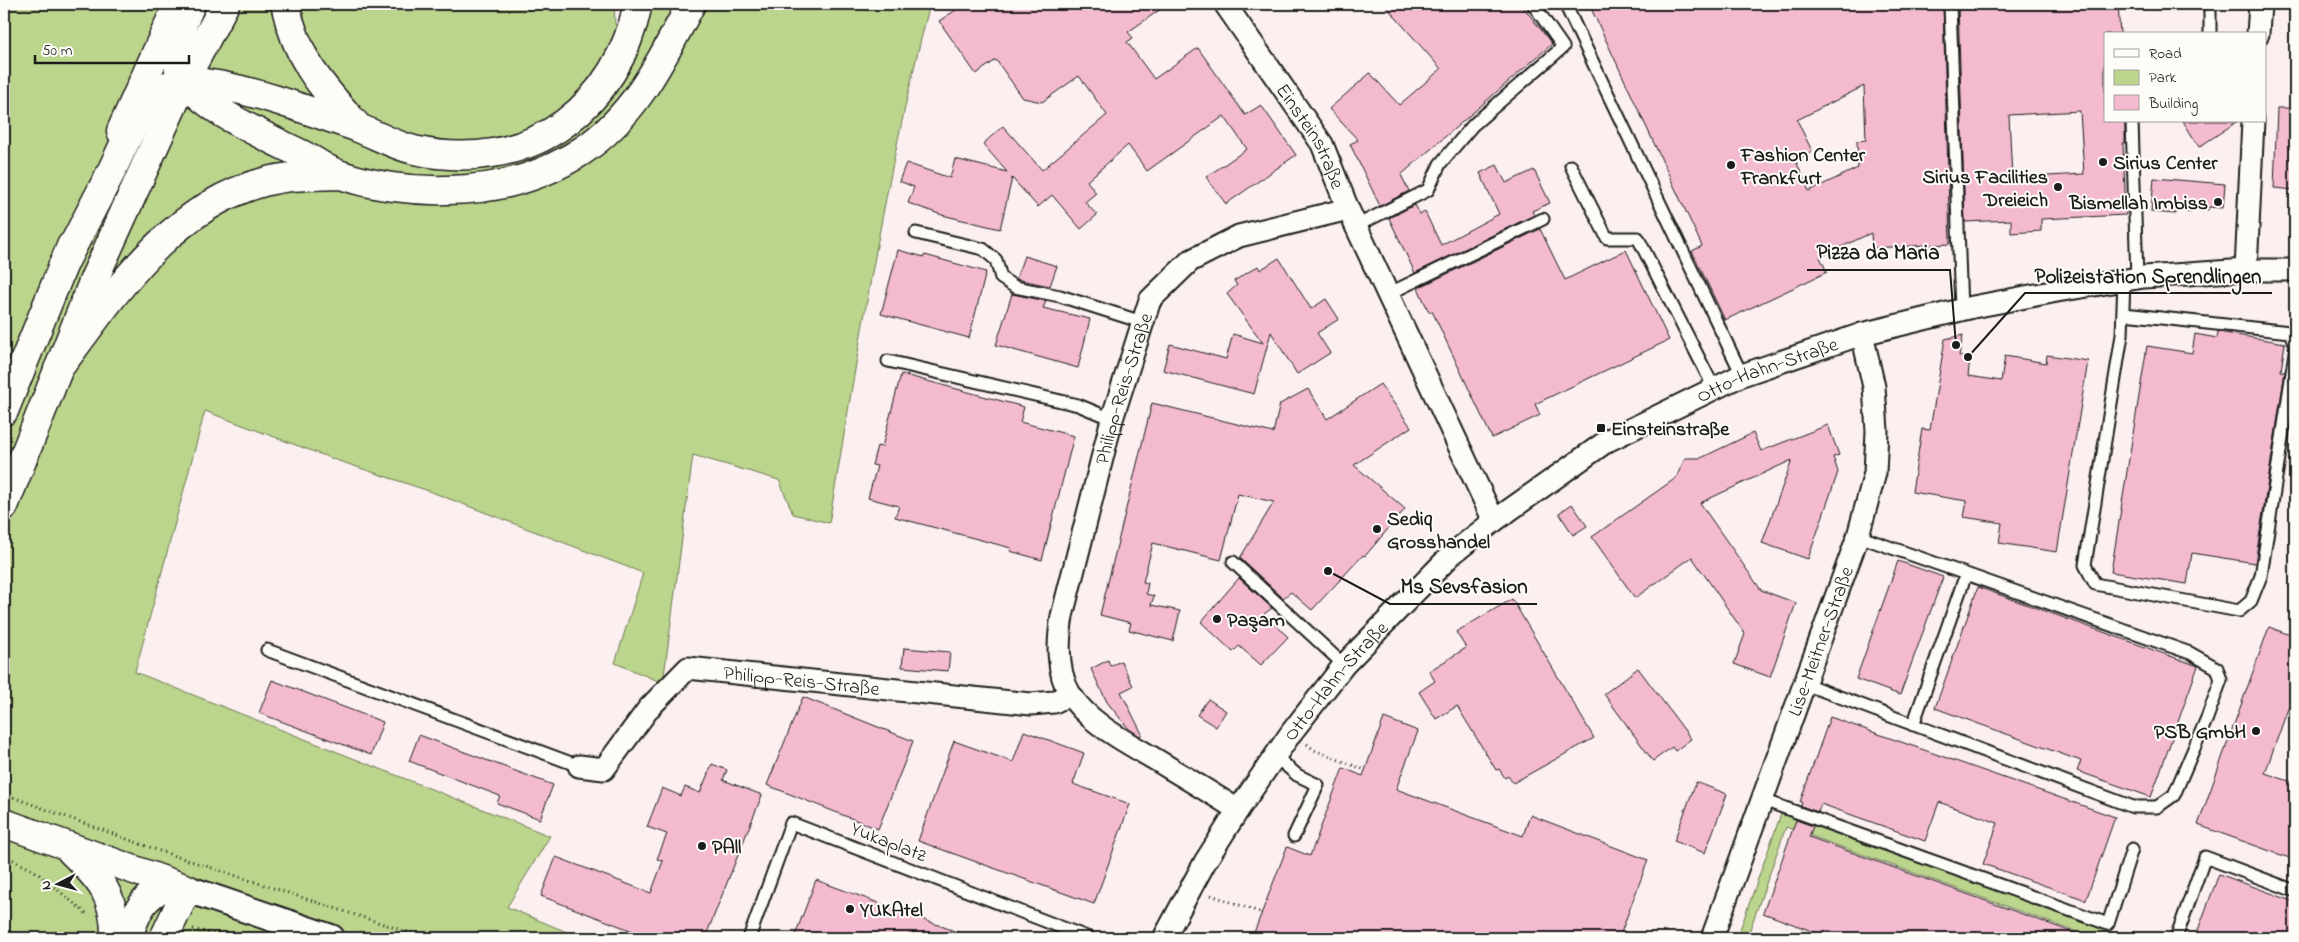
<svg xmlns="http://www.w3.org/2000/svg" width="2299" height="942" font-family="'Indie Flower',sans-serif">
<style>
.green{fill:#bbd58c;stroke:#6c7854}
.building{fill:#f4bbd0;stroke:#1c1c1c;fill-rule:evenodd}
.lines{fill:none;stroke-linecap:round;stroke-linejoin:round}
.service-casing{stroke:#1c1c1c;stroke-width:15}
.minor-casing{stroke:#1c1c1c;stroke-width:25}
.tertiary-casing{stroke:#1c1c1c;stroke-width:30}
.secondary-casing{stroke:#1c1c1c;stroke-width:31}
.motorway-casing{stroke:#1c1c1c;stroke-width:31}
.path{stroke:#1c1c1c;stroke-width:3;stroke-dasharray:1 4;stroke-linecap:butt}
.service{stroke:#fdfcf7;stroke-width:11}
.minor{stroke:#fdfcf7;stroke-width:21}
.tertiary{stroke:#fdfcf7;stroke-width:26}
.secondary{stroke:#fdfcf7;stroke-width:28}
.motorway{stroke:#fdfcf7;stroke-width:28}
.poi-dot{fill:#1c1c1c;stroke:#fdfcf7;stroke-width:2}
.labels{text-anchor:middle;stroke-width:4;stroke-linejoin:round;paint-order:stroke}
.street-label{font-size:20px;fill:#1c1c1c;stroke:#fdfcf7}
.poi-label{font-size:20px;font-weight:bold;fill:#1c1c1c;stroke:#fdfcf7;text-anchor:start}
.leader{fill:none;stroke:#1c1c1c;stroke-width:2}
.callout-dot{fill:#1c1c1c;stroke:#fdfcf7;stroke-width:2}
.callout-label{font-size:21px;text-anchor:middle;font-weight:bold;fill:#1c1c1c;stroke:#fdfcf7;stroke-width:4;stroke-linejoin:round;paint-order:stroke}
</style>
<rect width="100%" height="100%" fill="#fbefef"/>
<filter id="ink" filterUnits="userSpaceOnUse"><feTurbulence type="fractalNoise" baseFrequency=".02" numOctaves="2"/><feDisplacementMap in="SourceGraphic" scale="10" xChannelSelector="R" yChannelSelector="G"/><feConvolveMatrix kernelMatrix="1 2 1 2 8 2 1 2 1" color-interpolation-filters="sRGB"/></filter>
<g filter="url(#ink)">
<path class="green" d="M4,4h610l1,20 22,15 9,-35h28l-24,45 19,14 33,-59h228c-45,171 -71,345 -101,519l-36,-9 -14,-34 -86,-25 -30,228 -48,-20 28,-90 -214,-82 -93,-31 -131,-49 -70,261 415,164 -43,71 74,31h-577z
M1781,814l345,124h-32l-308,-111 -39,111h-10z"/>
<path class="building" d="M965,4h203l-40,28 5,6 -6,4 27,37 44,-31 47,67 16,-10 35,50 -70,49 -20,-27 41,-28 -23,-33 -77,55 -19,-26 -41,36 9,12 -11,9 12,13 -16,14 -29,-34 -14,12 -26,-29 -12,51 -58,-14 -34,-12 6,-16 -15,-6 7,-18 44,15 5,-19 52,13 -24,-28 20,-18 39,44 65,-55 -28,-39 -37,26 -19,-4 -27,-38 -20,14 -37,-53z
M1384,4h137l31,40 -151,131 8,16 -29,15 -30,-62 8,-4 -29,-31 41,-36 29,32 42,-36z
M1589,4h354l7,240 -78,4 -1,-15 -51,24 7,15 -102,48 -33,-69 10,-5zM1864,86l2,54 -9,1 1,27 -49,23 -13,-30 16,-10 -15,-31z
M1958,4h160l2,30h-15v87l20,1v21h-2l3,72 -85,4v12l-30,2v-13l-46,2zM2080,111l4,63 -72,4 -3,-63z
M2277,108h18v82l-21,-2z
M2183,121h55l-39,26z
M1497,165l9,18 28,-13 16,33 -18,8 2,4 -119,58 -26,-55 26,-13 5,9 5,-2 16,33 58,-31 -19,-41z
M2154,178l71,6 -2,24 -15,-1v3l-17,-1v3l-15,-1v3l-25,-2z
M1540,229l25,51 61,-30 43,90 -134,64 5,11 -48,23 -60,-127 -3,1 -11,-24z
M898,250l26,7 1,-2 61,17 -17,66 -88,-24z
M1024,256l33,10 -7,20 -34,-7z
M1279,258l32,51 15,-10 13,20 -22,14 13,20 -33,21 -26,-42 -17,62 -91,-24 7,-26 56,15 7,-25 30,9 -36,-49 10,-9 -3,-4 24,-15 2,4z
M1012,294l34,7 -3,7 47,11 -12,49 -82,-23z
M2218,332l67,11 -4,28 4,1 -30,191 -63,-10 -5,31 -76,-12 36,-226 45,7 3,-19 22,4z
M1963,335l-4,21 11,2 -2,18 33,5 4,-25 41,7 1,-8 41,6 -31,191 -58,-9 3,-20 -38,-6 3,-16 -55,-9 10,-63 8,1 15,-91z
M901,374l123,33 -4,15 54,14 -32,124 -32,-9 1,-3 -116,-31 4,-11 -31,-8 9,-32 -5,-1 5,-19 5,1z
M1380,384l31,43 -57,38 51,44 -40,47 -2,-1 -51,55 -21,-18 -8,6 -43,-40 34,-56 -36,-8 -17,66 -68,-17 -10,39 5,1 -2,11 8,2 -3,9 29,6 -7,30 -44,-11 2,-7 -31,-8 52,-212 121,30 7,-29 28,-15 19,30z
M1828,425l11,30 -6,2 5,15 -30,87 -46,-16 30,-83 -92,43 61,87 35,13 -26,74 -36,-13 11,-30 -53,-77 -57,41 -43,-61 84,-59 9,-20h16l52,-25 8,18z
M1572,504l15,22 -14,9 -14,-22z
M1898,561l45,16 -43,118 -44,-16z
M1239,578l33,30 -8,6 24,23 -27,28 -22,-19 -6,6 -32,-30z
M1978,587l220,79 -47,131 -74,-26 4,-10 -146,-53z
M1512,599l82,139 -81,45 -5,-7 -3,2 -6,-9 -3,1 -39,-64 -21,13 -17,-27 16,-11 -6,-10 37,-23 -10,-16z
M2269,627l26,10v52l-30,84 30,10v77l-97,-35z
M904,648l46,4 -2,19 -46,-4z
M1108,660l2,6 11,-5 12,25 -12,6 21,42 -2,2 -12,-8 -21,-26 -16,-33z
M1638,668l53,71 -16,12 -3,-4 -19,14 -49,-67z
M272,680l111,42 -12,33 -112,-42z
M803,697l110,44 -35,88 -111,-44z
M1208,699l18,12 -10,16 -19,-12z
M1830,717l285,100 -29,83 -103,-36 15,-41 -59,-21 -14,39 -104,-37 -3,8 -17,-6 1,-3 -2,-1z
M1384,718l34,13 -22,58 127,47 7,-21 118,45 -29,78h-367l35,-91 23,9 33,-88 20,8z
M1024,731l60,22 -11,31 57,20 -36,100 -176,-63 36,-100 59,21z
M419,735l134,50 -13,34 -43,-16 3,-7 -91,-35z
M712,764l15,6 -4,10 39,15 -57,143h-54l-110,-42 15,-39 95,36 12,-32 -6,-2 10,-25 -20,-7 15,-39 19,8 4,-9 15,6z
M1696,782l31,12 -22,59 -31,-12z
M1796,820l17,6 -4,11 274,99v2h-264l1,-4 -57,-21z
M2219,874l76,28v36h-100z
M816,880l152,56v2h-174z"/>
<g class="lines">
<defs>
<path id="service" d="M1565,4l177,371
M1950,4l11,306
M2210,4v30
M2132,121l5,158
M1571,166l36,72h31l76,150
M1356,226l72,-36 12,-26 33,-39 90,-78 -30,-43
M916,233l67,16 13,11 5,18 14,9 45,9 82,26
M2124,280l-2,55 -37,230 10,19 144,27 12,-10 10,-25 34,-223
M1388,294l155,-75
M2124,314l166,18 5,13
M888,361l190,44 34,14
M1233,562l111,103
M267,650l312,116
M1805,684l328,123h24l17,-12 33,-77 14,-38 -4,-12 -27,-15 -332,-117
M1913,725l53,-151
M1275,756l22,19 21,10 -24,51
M1763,800l345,124 24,-75
M749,938l42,-115 298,115
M2176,938l29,-81 90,34"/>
<g id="minor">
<path id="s1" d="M1225,4l97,140 26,65 146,312"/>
<path d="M2258,34l2,-30"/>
<path d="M2246,270l7,-149"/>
<path id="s2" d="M579,766l25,3 45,-61 39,-40 343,36 23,-2 16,-8"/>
<path id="s3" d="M1238,810c-28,-18 -57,-35 -85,-52 -27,-16 -66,-36 -83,-64 -14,-23 -12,-53 -8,-78l50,-197 38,-119 40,-39 49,-25 109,-27"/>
<path id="s4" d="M1164,938l41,-76 33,-52 53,-77 53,-68 108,-111 42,-33 113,-80 135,-66 120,-41 111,-27 84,-16 87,-14 102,-7h49"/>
<path id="s5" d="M1712,938l146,-402 17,-63 2,-42 -3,-44 -12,-53"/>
</g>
<path id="tertiary" d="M187,889l144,49"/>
<path id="secondary" d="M121,131l57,-127
M4,411l67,-165
M4,506l91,-229 89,-196 41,-77
M4,823l183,66 -23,49
M71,851c29,28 45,45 44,87
M127,938c12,-29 13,-40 44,-55"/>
<path id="motorway" d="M191,4c-9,20 -18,43 -12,65 11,36 93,70 126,87 12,6 23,15 36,19 32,11 71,16 105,15 49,0 95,-12 136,-39 54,-36 80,-92 109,-147
M285,4c13,58 35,80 73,123
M62,267c16,-31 32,-62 48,-93 13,-26 30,-72 56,-87 17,-10 38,-4 57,-1 45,9 89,26 133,41 19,7 37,18 58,23 52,12 108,5 151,-27 40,-30 63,-71 73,-119
M58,369c56,-74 111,-162 206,-187 25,-7 51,-6 76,-7"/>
</defs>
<use href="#service" class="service-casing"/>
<use href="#minor" class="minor-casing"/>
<use href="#tertiary" class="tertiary-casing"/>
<use href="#secondary" class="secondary-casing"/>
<use href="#motorway" class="motorway-casing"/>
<path class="path" d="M1307,744l7,6 51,20
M4,794l153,56 269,88
M4,855l32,17 52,43
M1211,895l51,18
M193,929l37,9"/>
<use href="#service" class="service"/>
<use href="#minor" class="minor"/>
<use href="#tertiary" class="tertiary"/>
<use href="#secondary" class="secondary"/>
<use href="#motorway" class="motorway"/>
</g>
</g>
<g class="poi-dot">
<circle cx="2103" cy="162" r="5"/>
<circle cx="1731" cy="165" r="5"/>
<circle cx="2058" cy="187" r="5"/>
<circle cx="2218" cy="202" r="5"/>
<rect x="1596" y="423" width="10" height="10" rx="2.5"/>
<circle cx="1377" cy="529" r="5"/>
<circle cx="1217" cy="619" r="5"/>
<circle cx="2256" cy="731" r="5"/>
<circle cx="702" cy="846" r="5"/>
<circle cx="850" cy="909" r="5"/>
</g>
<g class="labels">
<g class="street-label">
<text dy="7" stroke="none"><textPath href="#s1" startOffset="158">Einsteinstraße</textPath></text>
<text dy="7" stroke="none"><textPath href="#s4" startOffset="850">Otto-Hahn-Straße</textPath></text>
<text dy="7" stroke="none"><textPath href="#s3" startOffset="521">Philipp-Reis-Straße</textPath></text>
<text dy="7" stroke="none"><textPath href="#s5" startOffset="316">Lise-Meitner-Straße</textPath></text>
<text dy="7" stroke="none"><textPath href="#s2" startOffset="271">Philipp-Reis-Straße</textPath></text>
<text dy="7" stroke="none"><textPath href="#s4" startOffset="310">Otto-Hahn-Straße</textPath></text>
<text transform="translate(889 841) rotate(21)" y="7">Yukaplatz</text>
</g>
<g class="poi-label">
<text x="1741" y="161">Fashion Center<tspan x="1741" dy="23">Frankfurt</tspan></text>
<text x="2113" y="169">Sirius Center</text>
<text x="2048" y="183" text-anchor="end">Sirius Facilities<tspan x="2048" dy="23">Dreieich</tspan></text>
<text x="2208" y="209" text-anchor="end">Bismellah Imbiss</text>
<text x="1611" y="435">Einsteinstraße</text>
<text x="1387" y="525">Sediq<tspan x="1387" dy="23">Grosshandel</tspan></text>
<text x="1227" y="626">Paşam</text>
<text x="2246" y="738" text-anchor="end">PSB GmbH</text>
<text x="712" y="853">PAll</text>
<text x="860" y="916">YUKAtel</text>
</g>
</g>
<path class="leader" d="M1956 345L1950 270H1807M1968 357L2025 293H2272M1328 571L1390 604H1537"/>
<g class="callout-dot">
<circle cx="1956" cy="345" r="5"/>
<circle cx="1968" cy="357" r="5"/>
<circle cx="1328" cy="571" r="5"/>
</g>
<g class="callout-label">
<text x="1878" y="259">Pizza da Maria</text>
<text x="2148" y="283">Polizeistation Sprendlingen</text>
<text x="1464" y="593">Ms Sevsfasion</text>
</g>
<rect width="2299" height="942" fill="none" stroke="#fdfcf7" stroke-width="20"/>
<rect x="10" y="10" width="2279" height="922" fill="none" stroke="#1c1c1c" stroke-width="2" filter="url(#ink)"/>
<rect x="2104" y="32" width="162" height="90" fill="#fdfcf7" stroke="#a3a29f"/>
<rect x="2114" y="49" width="25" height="8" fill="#fdfcf7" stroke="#a3a29f"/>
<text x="2149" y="58" font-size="15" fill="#1c1c1c">Road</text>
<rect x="2114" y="70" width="25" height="15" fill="#bbd58c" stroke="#a3a29f"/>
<text x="2149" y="82" font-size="15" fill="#1c1c1c">Park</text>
<rect x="2114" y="95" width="25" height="15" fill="#f4bbd0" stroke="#a3a29f"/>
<text x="2149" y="108" font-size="15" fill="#1c1c1c">Building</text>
<g transform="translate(58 884) rotate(264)" stroke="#fdfcf7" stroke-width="4" paint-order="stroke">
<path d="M0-4L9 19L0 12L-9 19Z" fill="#1c1c1c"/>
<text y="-8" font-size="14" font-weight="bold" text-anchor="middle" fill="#1c1c1c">N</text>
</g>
<path d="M35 55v8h154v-8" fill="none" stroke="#1c1c1c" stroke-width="2.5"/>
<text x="42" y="55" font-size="15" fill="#1c1c1c" stroke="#fdfcf7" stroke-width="4" paint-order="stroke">50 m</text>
</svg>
